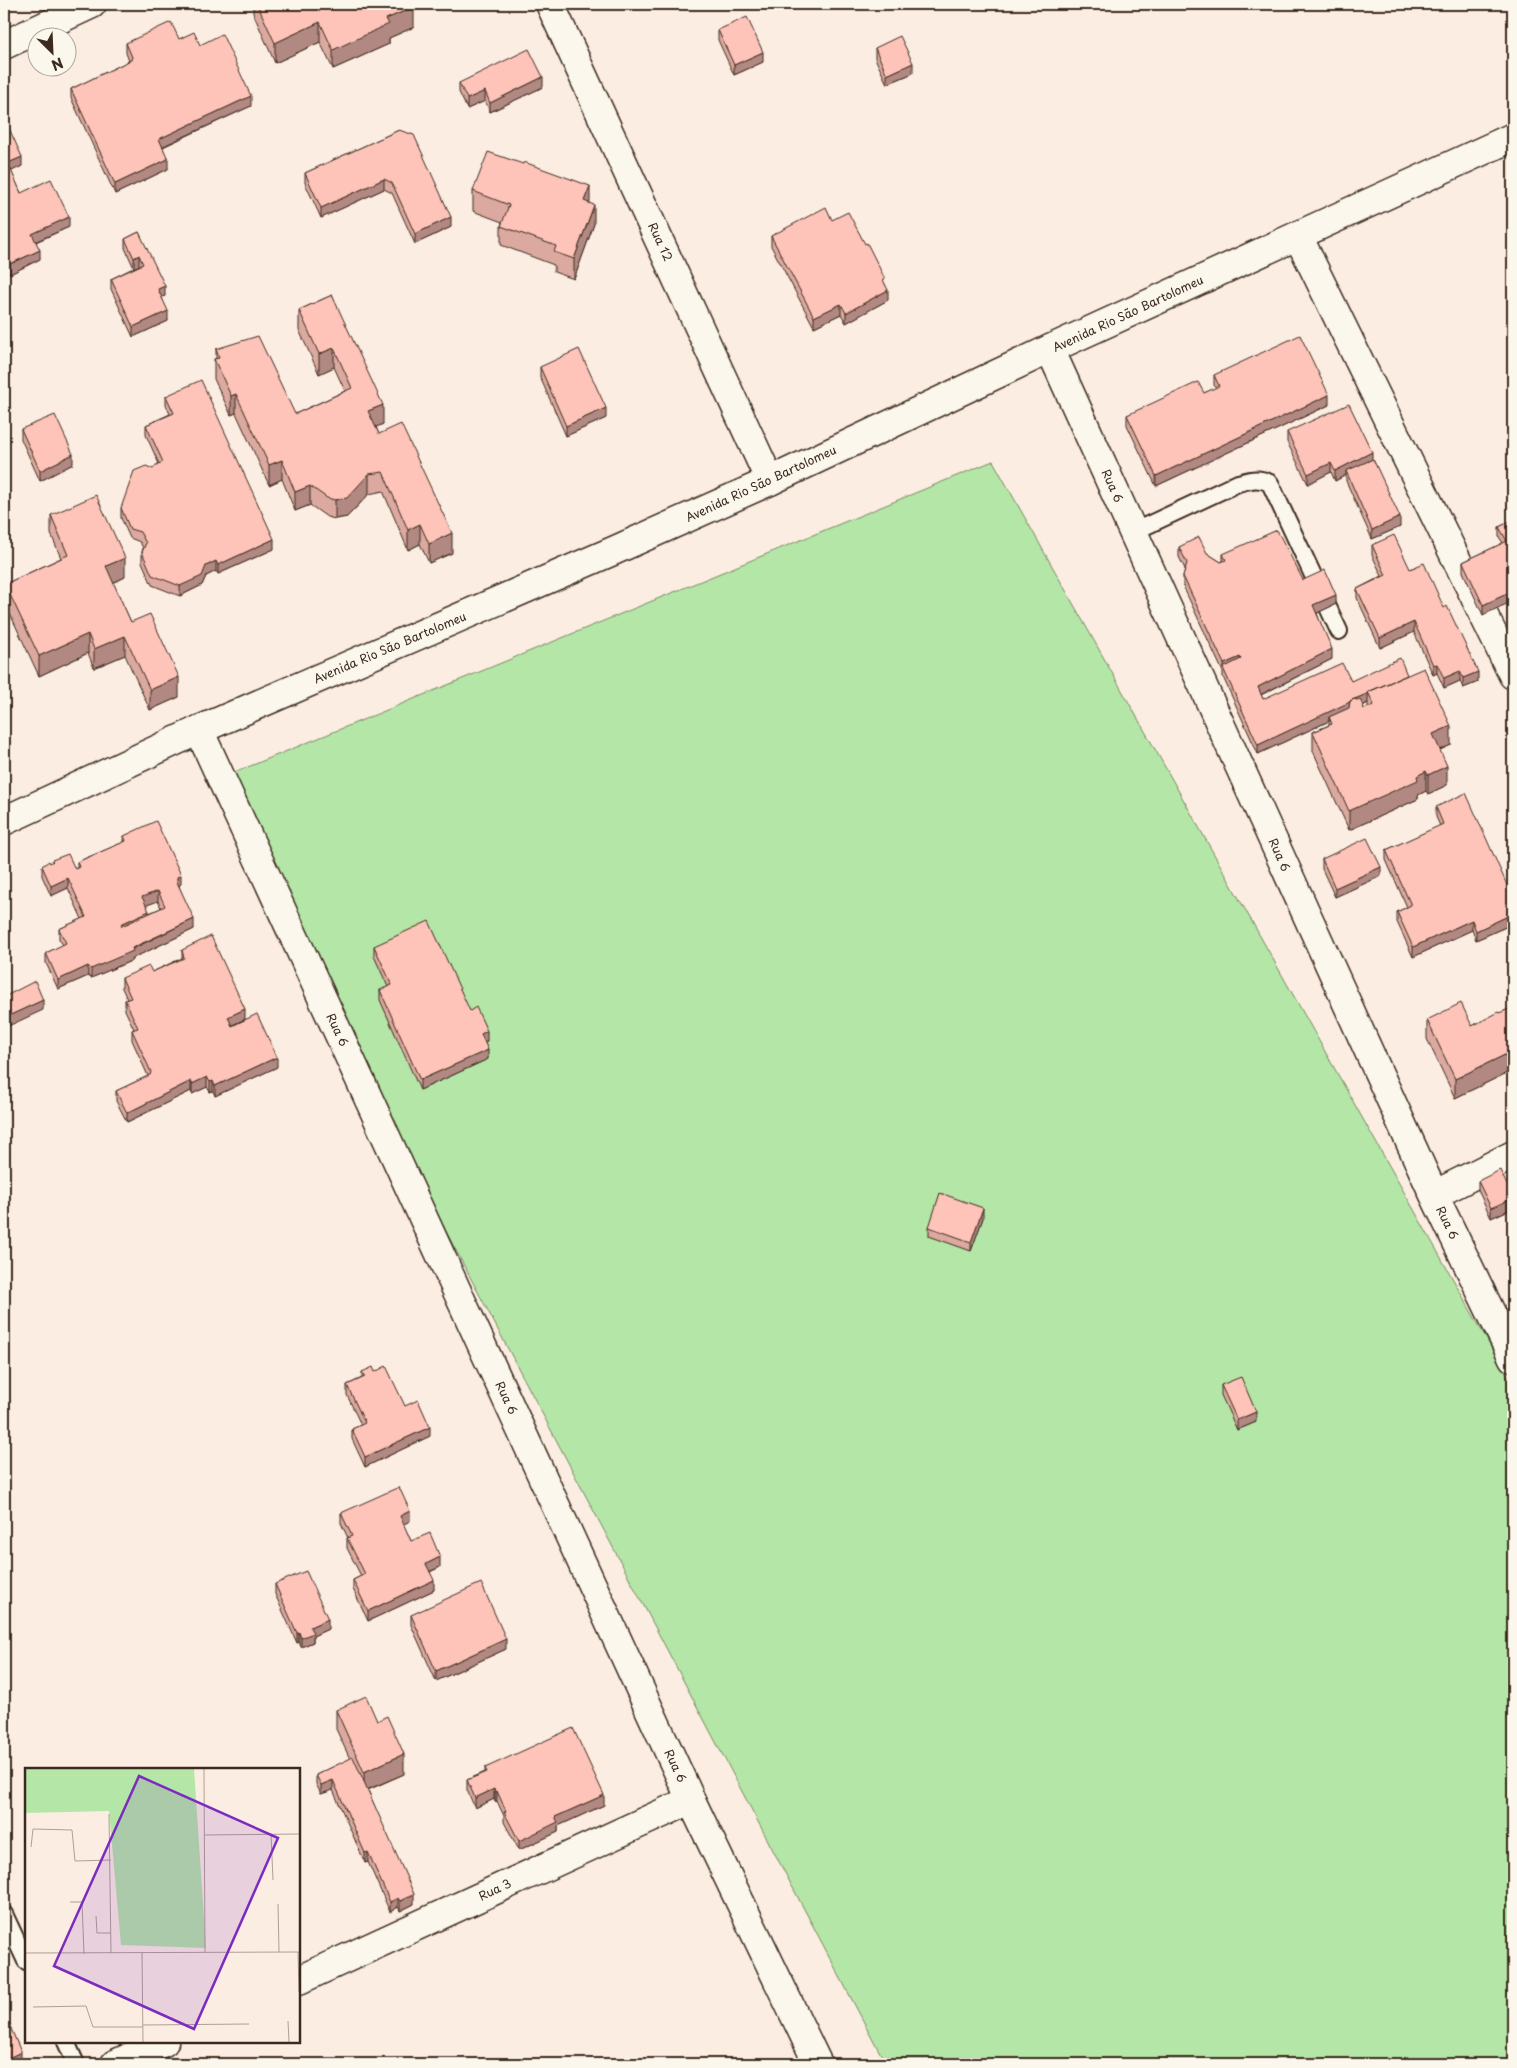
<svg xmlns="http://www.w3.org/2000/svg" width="1517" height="2068" font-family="'Playpen Sans',sans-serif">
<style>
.green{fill:#b4e6a7;stroke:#788862}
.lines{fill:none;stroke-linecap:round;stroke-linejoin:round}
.service-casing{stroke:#3b2a1e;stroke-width:20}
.minor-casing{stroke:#3b2a1e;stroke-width:31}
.tertiary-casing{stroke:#3b2a1e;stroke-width:31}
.service{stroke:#fbf7ec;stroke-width:16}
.minor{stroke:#fbf7ec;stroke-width:28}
.tertiary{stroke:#fbf7ec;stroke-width:28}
.wall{fill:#dba99f;stroke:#3b2a1e;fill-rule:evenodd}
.shaded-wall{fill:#b28982;stroke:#3b2a1e}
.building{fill:#ffc4b9;stroke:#3b2a1e;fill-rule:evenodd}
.labels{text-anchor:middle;stroke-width:4;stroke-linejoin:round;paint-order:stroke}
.street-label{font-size:12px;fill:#3b2a1e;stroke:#fbf7ec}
.inset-road{fill:none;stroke:#af9f94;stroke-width:1}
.view{fill:#7b2cbf;fill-opacity:0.15;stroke:#7b2cbf;stroke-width:2.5}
.inset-edge{fill:none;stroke:#3b2a1e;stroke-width:2.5}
</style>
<rect width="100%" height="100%" fill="#fcede2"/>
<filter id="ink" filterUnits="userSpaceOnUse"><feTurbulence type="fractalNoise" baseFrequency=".02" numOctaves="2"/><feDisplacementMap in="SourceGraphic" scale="10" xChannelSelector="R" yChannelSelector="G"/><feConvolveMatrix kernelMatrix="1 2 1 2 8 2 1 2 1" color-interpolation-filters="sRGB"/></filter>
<g filter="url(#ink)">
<path class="green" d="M993,461l520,925v678h-627l-677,-1281z"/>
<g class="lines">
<defs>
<path id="service" d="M1133,532l105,-49c12,-3 20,-6 32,0l69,148
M4,1914l22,47
M66,2042l10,22"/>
<path id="minor" d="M550,4l220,477
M4,45l88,-41
M1298,236l215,439
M1050,349l384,846 79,163
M199,730l492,1070 127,264
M1434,1195l79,-40
M299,1980l392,-180
M115,2064l49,-22"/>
<path id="tertiary" d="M4,821l195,-91 414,-179 157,-70 280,-132 463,-212"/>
</defs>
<use href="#service" class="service-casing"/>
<use href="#minor" class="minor-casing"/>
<use href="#tertiary" class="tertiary-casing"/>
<use href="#service" class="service"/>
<use href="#minor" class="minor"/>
<use href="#tertiary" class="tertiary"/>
</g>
<path class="wall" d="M253,4h41l1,2 119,21 -25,11v6l-56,25 -13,-27 -45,21 -22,-50z
M718,30l45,32 -29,13 -16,-35z
M179,39l21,6 51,61 -88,41 5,22 -53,25 -44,-96v-9l58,-28 -3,-8v-10z
M875,48l38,25 -26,11 -12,-26z
M459,83l84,4 -53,25 -5,-11 -18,8 -8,-17z
M4,128l18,38 -11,5 10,22 48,34 -33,15 4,17 -30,15 -6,-12z
M399,130l52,97 -36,17 -23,-51 -8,-4 -63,29 -16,-35v-10z
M473,191l117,12 4,21 -20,55 -20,-7v-7l-53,-20v-19l1,-4 -29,-11z
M832,220l53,64 3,16 -42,23 -5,-9 -27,13 -43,-81v-10z
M139,232l26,64 -3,1 6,24 -35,16 -22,-48v-10l28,-14 -5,3 -9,-20v-9z
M332,295l51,129 -7,3 3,7 73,119 -23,10 -9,-19 -12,6 -25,-59 -14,3 -22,23 -12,2 -8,-2 -17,-12 -15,6 -13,-32 -13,6 -33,-72 -5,2 -17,-36v-20h2v-10l79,65 50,-23 -11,-24 -15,7 -20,-44v-20z
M540,367l66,51 -40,18 -26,-59z
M1214,375l115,30 -173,81 -29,-61v-10l77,-22 12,-5 -2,-3z
M166,396l108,153 -56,25 -2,-3 -10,5 -4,9 -22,11 -28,-11 -10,-23v-10l1,-4 -3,-6 -10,-4 -9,-20v-10l32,-39 6,-5 -13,-29v-10l24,-11 -4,-9z
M21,429l52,35 -33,17 -19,-42z
M1287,432l85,28 28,67 -28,12 -26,-58v-6l-11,6 -4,-9 -23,12 -21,-42z
M51,515l74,62 -12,6 18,39 48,75 -29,13 -25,-55 -31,13 -6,-15 -49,23 -34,-73v-19l56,-26 -10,-24z
M1513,520l-30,95 -20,-43v-10l40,-19 -4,-6v-10z
M1372,545l38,24 68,113 -15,6 -3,-7 -16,7 -7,-15 -4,2 -19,-43 -34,16 -23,-50v-9l25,-13 -10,-21z
M1179,547l28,6 14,9 2,-1v-7l80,26 33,24 -19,9 15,46 -71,36 2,4 88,-18 56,-6 44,70 -11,5 7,35 -19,9 -2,-3 -8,4v4l-69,31 -36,-79v-19l16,-7v-4l-71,33 -35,-77v-5l-40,-86v-10l2,-7 -6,-12zM1368,703v4l-4,2 -1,-3z
M1436,807l75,87 2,-1v40l-3,-8 -34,15 -4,-10 -59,27 -16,-35v-10l10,-5 -21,-47v-10l54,-24 -4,-9z
M124,836l57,48 -2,2 15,43 -61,29v2l-42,18 -3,-2 -30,13 -12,-26v-10l17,-8 -4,-6v-10l23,-10 -14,-31 -17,8 -9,-20v-10l10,-4v-2l23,9 2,-1v-6l47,-20zM158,901l3,7 -12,5 -3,-8z
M1322,859l59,17 -46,21 -13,-28z
M374,946l96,65 17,30 -2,1 3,17 -68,31 -40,-90v-10l8,-3 -14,-31z
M182,950l63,69 -13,6 45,42 -62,29 -2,-5 -3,1 -3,-5 -15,7 -1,-3 -64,31 -11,-21v-10l32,-15 -16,-36v-10l2,-1 -9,-19v-10l2,-1 -5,-11v-10l30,-6 30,-14z
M1513,1007v63l-58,28 -28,-59v-19l45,6z
M1478,1181l35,27 -22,10 -13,-28z
M983,1218l-12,33 -42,-15v-9z
M362,1372h13l55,64 -65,31 -13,-28v-10l9,-4 -14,-30v-10l15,-7z
M1221,1385l35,37 -19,8 -16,-35z
M341,1513l69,8 -7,3 8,17 29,26 -10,5 4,18 -66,31 -15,-32v-9l8,-4 -14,-28v-10h1l-7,-15z
M275,1584l53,45 -15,7v6l-12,5 -2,-5 -2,1 -22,-49z
M411,1615l95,34 -70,32 -25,-56z
M336,1710l41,11 27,53 -36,16 46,114 -14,7 -2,-4 -8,5 -22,-50 -3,1 -32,-73 -12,4 -5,-10v-9l34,-16 -14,-30z
M485,1768l119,37 -46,21v6l-39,18 -15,-28v-6l-7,-15 -2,1 -1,-3 -19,9 -8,-18v-10l18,-8z
M4,2018l17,43 -6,3h-11z"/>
<path class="shaded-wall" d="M414,7v20l-25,11v6l-56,25v-19l53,-31z
M320,22v20l-45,21v-20z
M763,52v10l-29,13v-10z
M913,63v10l-26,11v-9z
M543,77v10l-53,25v-9z
M485,91v10l-18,8v-10z
M251,96v10l-92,42v-9z
M22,157v9l-14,7v-10z
M168,159v10l-53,25v-10z
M384,179v10l-63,29v-10z
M590,186v19l-6,-4z
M594,205v19l-20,55v-20z
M69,217v10l-37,16v-9z
M451,217v10l-36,17v-10z
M40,250v9l-30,15v-10z
M139,255v10l-5,3v-10z
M165,286v10l-7,3v-10z
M888,290v10l-42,23v-10z
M841,304v10l-27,13v-10z
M168,311v10l-35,16v-10z
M334,348v19l-15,7v-20z
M236,394v19l-5,2v-19z
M1329,395v10l-173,81v-10z
M383,405v19l-15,7v-20z
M606,408v10l-40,18v-10z
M1372,452v10l-26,9v4l-11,6v-10z
M73,454v10l-33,17v-10z
M282,460v19l-13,6v-20z
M1331,463v9l-23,12v-10z
M369,474v20l-22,23 -12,2v-19z
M310,486v19l-15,6v-19z
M1400,517v10l-28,12v-9z
M420,524v20l-12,6v-20z
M452,533v20l-23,10v-19z
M274,539v10l-56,25v-9z
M125,558v19l-19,9v-20z
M216,561v10l-10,5 -4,9 -22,11v-10l26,-20z
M1513,591v10l-30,14v-10z
M1336,595v9l-23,11v-10z
M1414,622v10l-34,16v-10z
M88,634v19l-49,23v-20z
M125,636v19l-31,13v-19z
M1332,649v10l-74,37v-9z
M1240,657v10l-16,3v-6z
M1437,664v9l-4,2v-10z
M1460,671v10l-16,7v-10z
M1478,672v10l-15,6v-10z
M179,677v20l-29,13v-20z
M1368,693v10l-38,18 -1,-4v4l-71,33v-9z
M1451,726v19l-18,8v-19z
M1447,766v19l-19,9v-19z
M1426,771v20l-8,4v4l-69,31v-19z
M1381,867v9l-46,21v-9z
M181,875v9l-4,3v-10z
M68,878v10l-17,8v-10z
M158,891v10l-16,6v-10z
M149,911v10l-28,13v-10z
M1510,915v10l-34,15v-9z
M194,919v10l-61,29v2l-42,18v-9z
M1472,920v10l-59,27v-10z
M88,966v10l-30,13v-9z
M43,1000v10l-39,18v-10z
M245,1009v10l-17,8v-10z
M487,1031v10l-6,2v-9z
M488,1050v9l-68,31v-10z
M1513,1051v19l-58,28v-19z
M277,1057v10l-62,29v-10z
M207,1077v10l-15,7v-10z
M191,1081v10l-64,31v-9z
M213,1081v10l-3,1v-10z
M1513,1198v10l-22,10v-10z
M983,1208v10l-12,33v-9z
M1256,1412v10l-19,8v-10z
M430,1427v9l-65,31v-10z
M410,1511v10l-10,5v-10z
M440,1557v10l-14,6v-9z
M434,1580v10l-66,31v-10z
M328,1619v10l-15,7v6l-12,5v-9l9,-11z
M299,1632v10l-2,1v-10z
M506,1639v10l-70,32v-10z
M404,1754v20l-40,17v-19z
M333,1780v10l-12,4v-9z
M494,1789v10l-19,9v-10z
M497,1791v10l-2,1v-10z
M604,1795v10l-46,21v6l-39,18v-9l36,-24z
M368,1852v10l-3,1v-10z
M414,1894v10l-14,7v-10z
M398,1898v9l-8,5v-10z
M21,2052v9l-6,3h-9v-5z"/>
<path class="building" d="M257,4h37l1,2 5,-2h112l2,3 -28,12 3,5 -56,26 -13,-28 -45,21z
M747,17l16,35 -29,13 -16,-35z
M171,22l8,17 15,-7 6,13 22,-11 29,62 -92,43 9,20 -53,25 -44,-95 60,-29 1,-3 -6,-14z
M900,36l13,27 -26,12 -12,-27z
M529,49l14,28 -53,26 -5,-12 -18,8 -8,-16z
M8,126l14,31 -14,6 13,30 30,-14 18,38 -37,17 8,16 -30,14 -6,-12v-124z
M399,130l15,5 37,82 -36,17 -23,-51 -8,-4 -63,29 -16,-35z
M488,152l35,12 1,-2 66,24 -6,15 10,4 -20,54 -20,-7 2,-6 -55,-20 8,-21 -36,-14z
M826,207l6,13 16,-8 17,32 2,-1 18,36 -2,1 5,10 -42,23 -5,-9 -27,13 -43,-81z
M139,232l26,54 -7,3 10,22 -35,16 -22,-48 32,-15 -4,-9 -5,3 -9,-19z
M332,295l51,110 -15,6 11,23 22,-10 51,109 -23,11 -9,-20 -12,6 -25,-58 -14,2 -22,24 -12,2 -8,-2 -17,-12 -15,6 -13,-32 -13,5 -33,-71 -5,2 -17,-37 5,-1 -3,-9 42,-13 37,78 57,-26 -18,-40 -15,6 -20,-44z
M1300,335l29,60 -173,81 -29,-61 71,-33 6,11 15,-7 -5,-11z
M579,349l27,59 -40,18 -26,-59z
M201,380l73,159 -56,26 -2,-4 -10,5 -4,10 -22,10 -28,-11 -10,-23 4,-9 -6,-11 -10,-3 -9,-21 13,-37 12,-5 7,3 3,-4 7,-3 -17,-37 28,-12 -8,-17z
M1349,404l23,48 -37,19 -4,-8 -23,11 -21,-42z
M55,415l18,39 -33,17 -19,-42z
M1373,459l27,58 -28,13 -26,-59z
M96,495l29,63 -19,8 16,36 9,20 19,-8 29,63 -29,13 -25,-54 -31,13 -6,-15 -49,22 -34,-72 63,-29 -17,-40z
M1513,520v71l-30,14 -20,-43 44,-21 -8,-14z
M1277,530l26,50 22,-10 11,25 -23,10 19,44 -74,38 5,12 79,-36 9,18 49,-23 7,17 -39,17 1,1 -19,8v1l-92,43 -35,-77 18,-9 -1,-2 -16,7 -41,-88 4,-13 -8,-16 20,-10 8,16 14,9 5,-2 -3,-6z
M1394,535l16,34 14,-6 20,45 3,-2 31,66 -15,6 -3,-7 -16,7 -7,-14 -4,1 -19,-43 -34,16 -23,-49 29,-14 -14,-30z
M1424,668l27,58 -18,8 14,32 -19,9 -2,-4 -9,5 1,4 -69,31 -36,-79 19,-8 -3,-7 20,-9 1,-7 4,-2 7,2 3,8 10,-4 -6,-13z
M1466,793l45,101 2,-1v12l-3,1v9l-34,16 -4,-11 -59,27 -16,-35 14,-7 -25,-55 57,-26 -7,-17z
M156,821l25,54 -4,2v5l17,37 -62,29 1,3 -42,18 -3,-3 -30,14 -12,-27 20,-10 -7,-14 27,-12 -18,-39 -17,8 -9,-20 7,-5 1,2 3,-2 -1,-1 16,-6 7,15 4,-2 -2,-5 49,-21 -2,-5zM158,891l7,15 -43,20 -1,-2 28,-13 -7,-14z
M1367,838l14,29 -46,21 -13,-29z
M1513,905v9l-3,-8z
M429,921l41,90 6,-4 11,24 -6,3 7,16 -68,30 -40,-90 12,-5 -18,-39z
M211,936l34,73 -17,8 4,9 25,-12 20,43 -62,29 -2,-5 -3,1 -3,-5 -15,7 -1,-3 -64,32 -11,-22 34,-16 1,-3 -19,-42 6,-2 -13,-28 6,-2 -9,-20 27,-12 3,6 32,-14 -2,-8z
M35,981l8,19 -39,18v-21z
M1461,1003l11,23 27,-14 1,1 13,-6v44l-58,28 -28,-59z
M1500,1170l13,28 -22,10 -13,-27z
M940,1193l43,15 -12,34 -42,-15z
M386,1366l19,40 13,-6 12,27 -65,30 -13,-28 13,-6 -18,-38 18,-8 -3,-5 11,-5 2,5z
M1241,1377l15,35 -19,8 -16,-35z
M399,1487l11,24 -10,5 11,25 19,-8 10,24 -14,7 8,16 -66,31 -15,-31 12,-6 -18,-36 5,-2 -11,-23z
M306,1571l22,48 -18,8 3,6 -12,5 -2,-6 -2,1 -22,-49z
M481,1583l25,56 -70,32 -25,-56z
M366,1696l11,25 10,-5 17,38 -40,18 -28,-62z
M573,1728l31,67 -49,22 3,5 -39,19 -15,-29 2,-1 -9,-20 -2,1 -1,-3 -19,9 -8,-18 20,-8 -2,-4z
M353,1757l61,137 -14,7 -2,-3 -8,4 -22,-50 -3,1 -32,-73 -12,5 -5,-10z
M6,2017l15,35 -15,7 -2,-5v-36z"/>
</g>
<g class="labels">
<g class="street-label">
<text transform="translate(660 242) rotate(65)" y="4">Rua 12</text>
<text transform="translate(1128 314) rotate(-25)" y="4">Avenida Rio São Bartolomeu</text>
<text transform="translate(761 484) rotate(-25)" y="4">Avenida Rio São Bartolomeu</text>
<text transform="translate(1112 486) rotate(66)" y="4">Rua 6</text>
<text transform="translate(390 648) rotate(-23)" y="4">Avenida Rio São Bartolomeu</text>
<text transform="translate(1279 855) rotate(66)" y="4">Rua 6</text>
<text transform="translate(337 1030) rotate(65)" y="4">Rua 6</text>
<text transform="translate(1447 1223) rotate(64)" y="4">Rua 6</text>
<text transform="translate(506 1398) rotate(65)" y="4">Rua 6</text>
<text transform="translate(675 1766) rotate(65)" y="4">Rua 6</text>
<text transform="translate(495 1890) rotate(-25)" y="4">Rua 3</text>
</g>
</g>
<g transform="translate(25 1768)">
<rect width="275" height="275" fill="#fcede2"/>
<path d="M0,1h169l12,179 -85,-3 -12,-134 -84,2z" fill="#b4e6a7"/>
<path class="inset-road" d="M179,1l1,184M84,46l2,139M246,66l2,46M179,67l96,-1M6,79l2,-18 39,1 3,31 36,-1M45,134h12l2,52M253,136l1,48M71,148l1,17h14M273,184l1,40M0,185l275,-1M117,185l1,89M8,239l53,-1 7,21h50M263,253l1,21M118,257l106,-1"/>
<path class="view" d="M114,8l139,62 -84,191 -140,-63z"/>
<rect width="275" height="275" class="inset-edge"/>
</g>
<rect width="1517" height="2068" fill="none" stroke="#fbf7ec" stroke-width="20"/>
<rect x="10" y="10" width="1497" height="2048" fill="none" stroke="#3b2a1e" stroke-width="2" filter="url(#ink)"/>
<g transform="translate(52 52) rotate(156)"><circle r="24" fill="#fbf7ec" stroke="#aea59a"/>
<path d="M0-4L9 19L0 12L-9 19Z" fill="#3b2a1e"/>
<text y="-8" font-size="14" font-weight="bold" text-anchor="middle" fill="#3b2a1e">N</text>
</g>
</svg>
